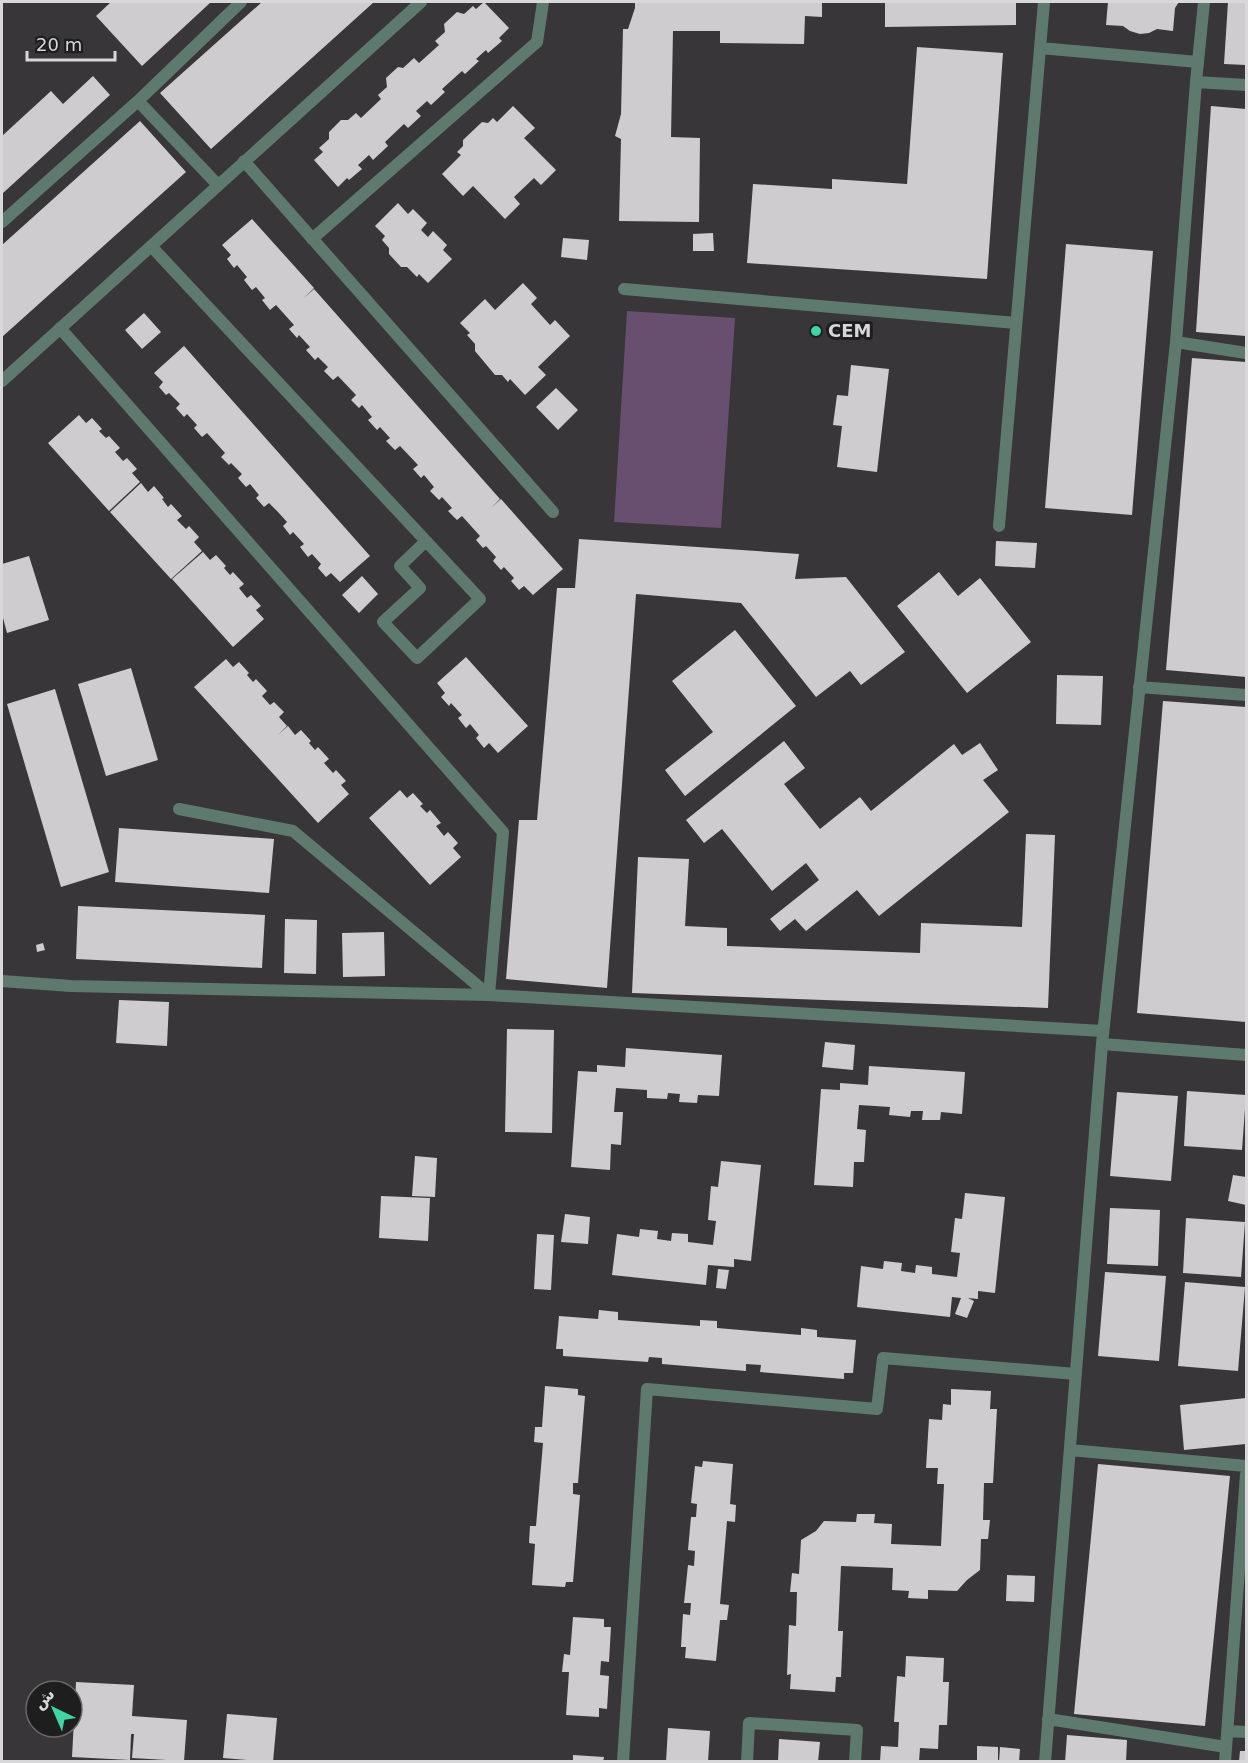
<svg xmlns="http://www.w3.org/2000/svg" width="1248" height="1763" font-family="'DejaVu Sans','Noto Naskh Arabic',sans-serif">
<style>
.green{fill:#684f70}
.building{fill:#cfcccf}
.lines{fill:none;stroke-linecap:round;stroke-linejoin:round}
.lane{stroke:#5e7a6e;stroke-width:12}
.street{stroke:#5e7a6e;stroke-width:12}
.poi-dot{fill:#3ed4a3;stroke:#1f1e1f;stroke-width:2}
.labels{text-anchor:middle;stroke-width:6;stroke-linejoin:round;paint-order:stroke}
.poi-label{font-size:18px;font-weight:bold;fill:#d8d7d9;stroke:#1f1e1f;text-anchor:start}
</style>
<rect width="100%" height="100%" fill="#383639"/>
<path class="green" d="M627,311l108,7 -14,210 -107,-6z"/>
<path class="building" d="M111,2h100l-69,64 -46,-50z
M262,2h112l-163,147 -51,-56z
M484,2l25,26 -10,10 3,3 -14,12 -2,-3 -10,9 3,2 -14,13 -3,-3 -20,18 3,3 -14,13 -4,-4 -11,10 5,5 -13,12 -4,-4 -19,18 3,4 -15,14 -4,-5 -11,10 4,4 -13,11 -2,-2 -9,9 -24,-27 9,-8 -4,-4 10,-9v-7l12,-12h7l8,-7 5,5 20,-19 -3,-4 9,-8 -1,-9 12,-11 5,1 11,-10 5,5 20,-18 -4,-4 10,-9 -1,-8 13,-12 7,2 9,-8 3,3z
M635,2h187v15l-17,-1 -1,28 -84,-1v-12h-47l-2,106 29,1 -1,84 -80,-1 2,-82 -6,-3 6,-22 2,-85h5l7,-21z
M885,2h131v23l-131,2z
M1108,2h71l-4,6 -2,23 -16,-2 -8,4 -9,1 -10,-3 -7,-5 -17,-1z
M1228,2h18v63l-22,-1z
M917,47l86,6 -16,226 -240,-16 6,-79 79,5v-10l75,5z
M93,76l17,19 -108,99v-58l49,-45 12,13z
M513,106l22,22 -11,10 32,32 -15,15 -7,-7 -20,19 6,7 -15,15 -32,-33 -10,10 -21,-22 19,-19 -4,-3 6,-6v-6l19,-18 6,1 5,-5 4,4z
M1211,106l35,3v227l-50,-4z
M140,121l46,51 -184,165v-92z
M398,203l10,11 5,-5 14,14 -6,7 7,7 5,-6 14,14 -4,5 9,9 -24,24 -9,-9 -2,3 -10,-10h-6l-12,-13v-6l-7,-8 3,-4 -10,-10z
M252,219l62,69 -11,11 11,-10 186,210 -9,9 10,-9 62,70 -30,26 -9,-9 -5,4 -8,-9 3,-3 -10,-11 -3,3 -8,-9 3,-4 -10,-11 -3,2 -7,-8 4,-4 -18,-20 -5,4 -9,-9 4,-3 -10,-11 -3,3 -9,-9 4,-4 -10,-12 -3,3 -8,-9 5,-4 -18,-19 -5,4 -9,-9 4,-3 -10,-11 -3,3 -9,-10 4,-3 -10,-12 -3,3 -8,-8 5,-5 -18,-19 -5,4 -9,-9 4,-4 -10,-10 -3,3 -9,-10 4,-3 -11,-12 -2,3 -8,-9 5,-4 -18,-20 -6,5 -8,-10 3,-2 -9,-11 -4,3 -8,-10 3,-3 -10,-12 -3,3 -7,-9 4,-4 -9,-10z
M713,233l1,18h-21v-17z
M563,238l26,2 -2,20 -26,-3z
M1066,244l87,7 -21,264 -87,-7z
M523,283l14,15 -6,6 19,21 5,-5 15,16 -32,31 8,8 -21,20 -15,-16 -2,3 -6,-7h-7l-20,-24v-7l-8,-9 3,-2 -10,-10 25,-24 10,11z
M144,313l17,19 -19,17 -17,-19z
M184,346l186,210 -30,26 -9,-9 -5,4 -8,-9 3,-4 -9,-10 -4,3 -8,-10 4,-3 -11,-12 -3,3 -7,-9 4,-4 -9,-10 -9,-9 -5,4 -8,-9 3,-3 -9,-11 -4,3 -8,-9 4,-4 -11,-11 -2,2 -8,-8 4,-4 -18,-20 -5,4 -8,-9 3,-3 -10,-11 -3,3 -8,-9 4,-4 -11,-11 -3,2 -7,-8 4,-5 -9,-9z
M1192,358l54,4v315l-80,-7z
M851,365l38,4 -12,103 -40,-5 5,-41 -9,-1 4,-30 11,1z
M556,388l22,22 -20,20 -22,-23z
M79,415l7,8 6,-5 10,11 -3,2 7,7 3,-2 11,12 -5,4 8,9 4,-3 10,11 -5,4 8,9 -31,29 -61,-68z
M141,483l7,9 6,-6 10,12 -2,1 6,8 3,-3 11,12 -5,4 9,9 3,-3 10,11 -5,5 8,9 -31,28 -61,-67z
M579,539l220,15 -4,25 51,-2 59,75 -44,33 -11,-14 -34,26 -75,-94 -105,-9 -29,394 -101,-9 13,-159h18l20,-232h18z
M996,541l41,2 -2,25 -40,-2z
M203,552l7,8 6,-5 10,11 -2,2 6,7 3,-3 11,12 -5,4 8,10 4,-3 10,11 -5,4 8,9 -31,28 -61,-68z
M29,556l20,64 -42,13 -5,-19v-50z
M939,572l19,24 22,-18 51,64 -64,51 -70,-87z
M362,576l16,18 -19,19 -17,-18z
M735,630l61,76 -111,90 -20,-26 48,-38 -41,-51z
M466,657l62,69 -30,27 -9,-10 -5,5 -8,-10 3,-3 -9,-11 -4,4 -8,-10 4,-3 -11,-12 -2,3 -8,-9 4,-4 -8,-10z
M226,659l7,8 6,-5 10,11 -2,2 6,7 3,-3 11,12 -5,5 8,9 4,-3 10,10 -5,5 8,9 -9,9 10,-9 7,9 6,-5 10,11 -2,2 6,7 3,-3 11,12 -5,4 9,10 3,-3 10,11 -5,4 8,9 -31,29 -124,-136z
M131,668l27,92 -52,16 -28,-92z
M1057,675l46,1 -2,49 -45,-1z
M55,689l54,183 -48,15 -54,-183z
M1163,701l83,6v315l-109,-9z
M784,741l21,27 -21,16 36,45 40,-32 11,14 83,-67 8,11 18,-12 18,27 -15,10 26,32 -130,104 -22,-26 -51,41 -11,-12 -15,12 -10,-12 49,-39 -13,-17 -34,28 -50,-62 -18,14 -18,-23z
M400,790l7,8 6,-5 10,11 -3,2 7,7 3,-3 11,13 -5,3 8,10 4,-4 10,11 -5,5 8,9 -31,28 -61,-67z
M119,828l155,11 -5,54 -154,-11z
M1026,834l29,1 -7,173 -416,-15 6,-136 51,2 -4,67 42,2v18l193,7 1,-30 101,4z
M78,906l187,9 -3,53 -186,-9z
M285,919l32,1 -1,54 -32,-1z
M384,932l1,44 -42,1 -1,-44z
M43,943l2,7 -8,2 -1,-7z
M119,1000l50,2 -2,44 -51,-3z
M507,1029l47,1 -2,103 -47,-1z
M825,1042l30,3 -2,25 -31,-3z
M626,1048l96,7 -3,41 -21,-1 -1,8 -18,-1 1,-8 -12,-1 -1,6 -20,-1v-8l-31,-2 -2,24h9l-2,33 -10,-1 -1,26 -39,-3 7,-96 19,1v-7l28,2z
M869,1066l96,6 -3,42 -21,-2 -1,8h-18l1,-9h-12l-1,6 -21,-2 1,-8 -31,-2 -2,24 9,1 -2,32h-10l-1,25 -39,-2 7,-96 19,1v-7l28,2z
M1187,1091l59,4 -4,55 -58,-4z
M1117,1092l61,4 -7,85 -61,-5z
M415,1156l22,2 -2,39 -23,-1z
M721,1161l40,4 -10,96 -17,-2v8l-26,-2 -2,20 -94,-10 5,-41 22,3 1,-8 18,2 -1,8 14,2 1,-8 16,1v8l25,3 3,-24 -8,-1 3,-34 7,1z
M1233,1175l13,2v28l-18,-4z
M965,1193l40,4 -10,96 -17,-2v8l-10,-1 6,3 -7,17 -12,-4 6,-16 -9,-1 -2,20 -93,-10 4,-41 22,3 1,-8 18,2 -1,8 14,2 1,-8 16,2v7l25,3 3,-24 -9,-1 4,-34 7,1z
M381,1196l49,2 -2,43 -49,-3z
M1110,1208l50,2 -2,56 -51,-2z
M565,1214l25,3 -2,27 -27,-2z
M1186,1218l59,4 -4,55 -58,-4z
M537,1234l17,1 -3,55 -17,-1z
M718,1269l11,1 -3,19 -10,-1z
M1105,1272l61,4 -7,85 -61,-5z
M1185,1282l60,5 -7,84 -60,-5z
M599,1310l19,2v8l82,6v-6l17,1v7l84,7v-7l16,2v7l39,3 -3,33h-9v6l-84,-7 1,-7 -15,-1v7l-84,-7v-6l-13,-1 -1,5 -85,-6v-7h-7l3,-33 39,3z
M545,1386l33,3v6l7,1 -7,87h-5v11l7,1 -7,87h-7l-1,5 -33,-2 3,-41 -6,-1 1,-17h6l7,-83 -9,-1 1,-15h7z
M951,1389l40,2 -1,18h7l-4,74h-9l-1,37h7l-2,19h-7l-1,31 -13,10 -10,11 -29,-1v9l-20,-1 1,-7 -17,-1 1,-22 -52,-2 -3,65h5l-2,46h-5l-1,15 -45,-3 1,-15 -4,1 2,-50 7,1 1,-34h-7l2,-19 7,1 2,-34 15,-9 8,-10 32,1 1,-8h18l-1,9 18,1 -1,20 50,2 3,-62h-7l1,-16h-12l3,-49 13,1 1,-16 8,1z
M1246,1398v46l-62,6 -4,-45z
M703,1461l30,3 -3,40 6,1 -1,17 -8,-1 -7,83 9,1 -2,15h-7l-4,41 -31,-3 1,-11h-5l2,-33 7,1 1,-12h-7l4,-38 6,1 1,-15 -7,-1 3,-33h5l1,-13 -6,-1 4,-37 7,1z
M1098,1464l132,12 -25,250 -131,-12z
M1007,1575l28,1 -1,26 -28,-1z
M573,1617l31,2v8h7l-2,35 -8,-1 -1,14 9,1 -2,33 -8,-1v9l-33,-2 3,-43h-7l2,-18 6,1z
M906,1656l38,2 -1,24h6l-2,43h-8l-1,24 -18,-1 -1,14h-39l1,-16 17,1 1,-25h-5l3,-46 8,1z
M76,1682l58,3 -2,31 55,4 -3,41 -52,-3 2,-24h-3l-1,26 -58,-3z
M227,1714l50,4 -4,44 -50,-4z
M668,1728l42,3 -2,31h-42z
M1067,1735l60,5 -1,22h-61z
M779,1739l41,3 -2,20h-40z
M977,1746l21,1v15h-21z
M1000,1747l20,2 -1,13h-20z
M1240,1751h6v11h-7z
M573,1755l31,2 -1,5h-30z"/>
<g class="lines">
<path class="lane" d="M1040,48l158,14
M624,289l392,34
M999,526l45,-524"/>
<path class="street" d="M1196,82l50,3
M138,101l80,84
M244,161l309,351
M2,222l136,-121 103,-99
M312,239l225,-197 6,-40
M151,246c109,117 219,235 329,353l-63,59 -34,-36 37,-34 -20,-22 26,-25
M60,328l443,504 -14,163 -196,-164 -114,-22
M1176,342l70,11
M2,381l419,-379
M1139,687l107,8
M2,981l69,5 418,9 614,36
M1102,1044l144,11
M1070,1450l176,16
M1048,1719l178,28
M1228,1731l18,1
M623,1762l24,-373 230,20 6,-51 193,16
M747,1762l2,-39 108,7 -2,32
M1045,1762l57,-718 74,-702 20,-260 8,-80
M1225,1762l21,-288"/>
</g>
<circle class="poi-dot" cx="816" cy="331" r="6"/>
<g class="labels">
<g class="poi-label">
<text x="828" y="337">CEM</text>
</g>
</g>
<rect width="1248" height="1763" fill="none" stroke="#d8d7d9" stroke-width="6"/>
<g transform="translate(54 1709) rotate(316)"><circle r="28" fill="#1f1e1f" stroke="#696869" stroke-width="1.5"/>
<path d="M0-4.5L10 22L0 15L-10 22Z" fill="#3ed4a3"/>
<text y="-9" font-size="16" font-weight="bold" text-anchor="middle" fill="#d8d7d9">ش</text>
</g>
<path d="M27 51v9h88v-9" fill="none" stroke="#d8d7d9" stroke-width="3"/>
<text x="36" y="51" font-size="18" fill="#d8d7d9" stroke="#1f1e1f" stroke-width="4.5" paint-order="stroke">20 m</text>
</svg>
